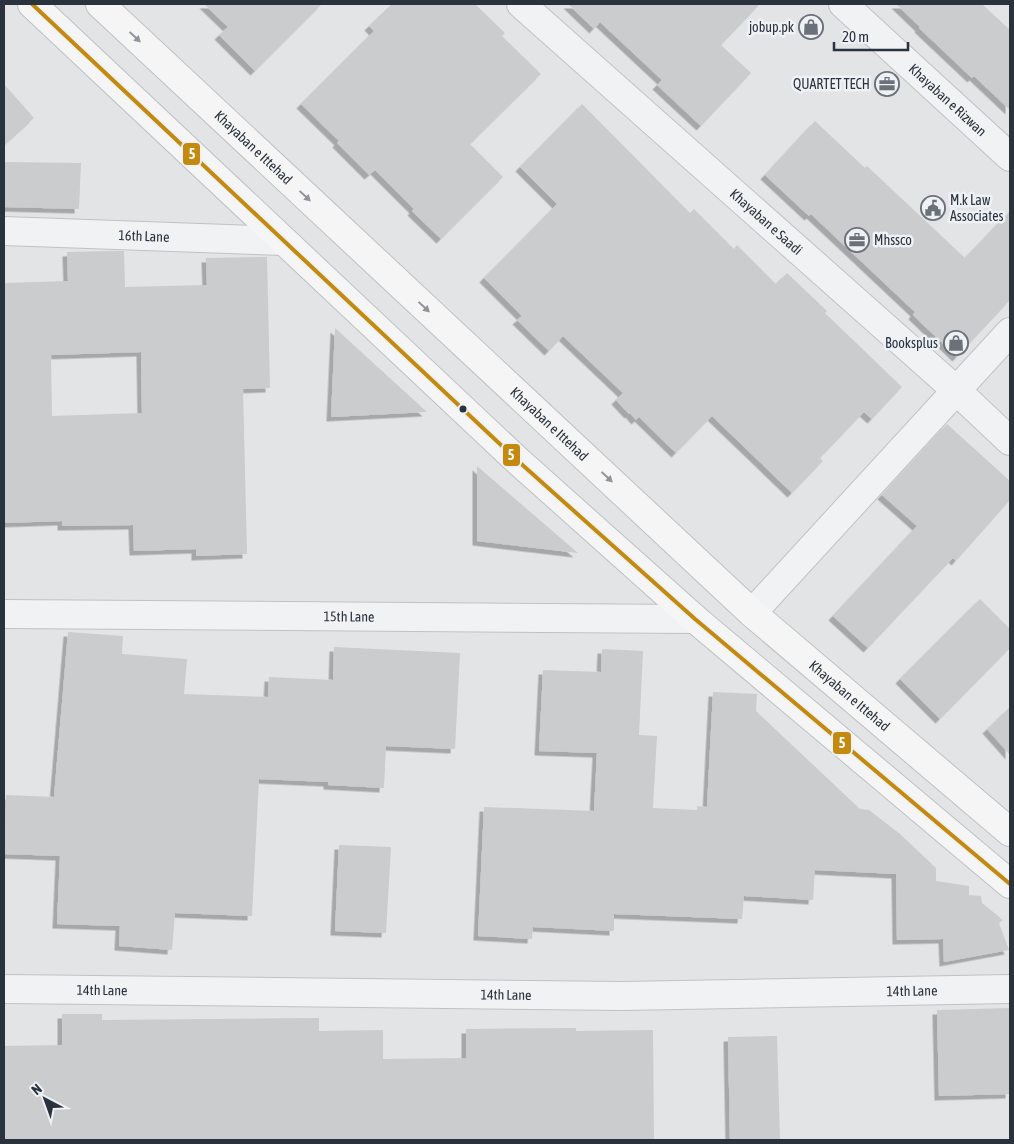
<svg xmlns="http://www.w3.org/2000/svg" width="1014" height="1144" font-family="'Asap Condensed',sans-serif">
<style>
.building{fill:#caccce;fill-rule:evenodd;filter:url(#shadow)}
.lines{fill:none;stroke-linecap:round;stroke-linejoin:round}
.minor-casing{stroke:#c0c2c4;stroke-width:30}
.major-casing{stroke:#bec1c3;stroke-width:30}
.minor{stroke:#f0f2f3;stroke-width:28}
.major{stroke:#f5f5f6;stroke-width:28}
.bus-1-casing{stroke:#eff2f5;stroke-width:8}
.bus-1{stroke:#c4890f;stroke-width:4}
.oneway{fill:#90949a}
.bus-dot{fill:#2a333d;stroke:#eff2f5;stroke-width:2}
.labels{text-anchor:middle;stroke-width:5;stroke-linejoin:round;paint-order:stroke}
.poi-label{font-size:14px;fill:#2a333d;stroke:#eff2f5;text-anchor:end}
.street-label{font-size:14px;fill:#2a333d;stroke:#eff2f5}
.line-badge{stroke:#eff2f5;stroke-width:2}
.badge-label{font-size:14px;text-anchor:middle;font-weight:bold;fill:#fff}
</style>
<defs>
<filter id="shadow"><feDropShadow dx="-4.5" dy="4.5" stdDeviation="0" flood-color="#0004"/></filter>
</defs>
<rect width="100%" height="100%" fill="#e2e4e6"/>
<path class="building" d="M204,4h118l-67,67 -36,-36 9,-8z
M392,4h83l30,29 -3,3 39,38 -71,70 33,33 -62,62 -29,-28 2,-2 -39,-39 -6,5 -32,-32 2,-2 -38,-37 73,-73 -5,-5z
M568,4h192l-39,41 30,28 -50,53 -44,-41 5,-5 -62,-58 -6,7z
M896,4h86l28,26v80l-36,-34 -2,2 -53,-50 1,-1z
M4,84l30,34 -30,27z
M582,104l108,109 4,-4 40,40 3,-4 39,39 11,-11 40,38 -2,2 77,74 -30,32 -8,-7 -44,46 3,3 -31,32 -80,-77 -36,37 -37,-36 -3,3 -6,-7 -1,1 -13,-14 7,-7 -60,-57 -14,15 -32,-31 5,-4 -38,-38 73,-74 -37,-37z
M815,121l50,47 2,-2 98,92 45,-47v89l-53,57 -44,-42 2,-3 -104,-98 -2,2 -44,-41z
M4,162l77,1 -2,46 -75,-2z
M113,251h11l1,36 82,-2 -1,-27 61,-1 3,131 -27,1 4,165 -51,2v-7l-62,2 -1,-26 -71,1v-5l-58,2v-240l64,-2 -1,-29zM141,352l1,61 -90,3 -1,-61z
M335,328l92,84 -96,5z
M947,424l63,57v19l-54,61 -3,-3 -85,90 -35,-32 84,-90 -35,-31z
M477,466l101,87 -101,-12z
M980,599l30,30v19l-70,71 -40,-40z
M68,632l55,4 -1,18 65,5 -3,35 84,3 1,-20 64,3 1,-33 126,6 -5,96 -69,-3 -2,42 -56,-3v-3l-69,-3 -7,137 -77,-3 -3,37 -53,-4 1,-20 -63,-2 3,-68 -56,-2 2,-59 48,2z
M602,649l41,2 -4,84 18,1 -4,72 44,2v-4l10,1 6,-115 44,2 -1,17 104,98 9,1 31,24 36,34v13l33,5v9l12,1 1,7 21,17 -4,3 10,27 -65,12 -1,-23 -46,1 -1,-66 -81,-4 -2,30 -69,-4 -2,23 -128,-5v17l-81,-4 -1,12 -54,-3 6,-129 110,4 3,-58 -58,-2 4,-81 58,2z
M1010,707v48l-23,-26z
M339,845l52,2 -5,86 -51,-2z
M1010,1008v86l-71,2 -2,-86z
M62,1014h40v6l217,-2v13l64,-1v29l83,-1v-29l110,-1v3l77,-1 1,110h-650v-94l58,-1z
M777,1036l3,104h-50l-2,-103z"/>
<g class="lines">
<defs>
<g id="minor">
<path id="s1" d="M521,4l436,387 53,50"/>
<path id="s2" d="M843,4l167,153"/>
<path id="s3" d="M4,231l280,10"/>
<path d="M752,613l258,-281"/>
<path id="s4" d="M4,614l691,5"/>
<path id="s5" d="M4,989l618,7 388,-7"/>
</g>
<g id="major">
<path d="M32,4l486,457 177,158 315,265"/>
<path id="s6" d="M100,4l652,609 258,219"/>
</g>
</defs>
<use href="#minor" class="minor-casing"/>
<use href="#major" class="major-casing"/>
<use href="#minor" class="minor"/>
<use href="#major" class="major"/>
<defs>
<path id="bus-1" d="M32,4l486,457 177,158 315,265"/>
</defs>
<use href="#bus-1" class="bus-1-casing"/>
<use href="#bus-1" class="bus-1"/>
</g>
<defs><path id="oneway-solid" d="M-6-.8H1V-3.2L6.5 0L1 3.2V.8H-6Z" transform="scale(1.25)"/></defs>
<g class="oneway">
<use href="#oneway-solid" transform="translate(135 37) rotate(43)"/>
<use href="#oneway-solid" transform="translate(305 196) rotate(43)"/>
<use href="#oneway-solid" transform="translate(424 307) rotate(43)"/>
<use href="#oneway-solid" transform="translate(607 477) rotate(43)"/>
</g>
<defs>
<symbol id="shop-ring" viewBox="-11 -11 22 22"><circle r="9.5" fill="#eff2f5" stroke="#6a7178" stroke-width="1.5"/><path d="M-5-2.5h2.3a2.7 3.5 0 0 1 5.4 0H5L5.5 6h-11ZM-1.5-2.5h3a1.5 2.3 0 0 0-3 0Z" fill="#6a7178"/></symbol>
<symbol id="office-ring" viewBox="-11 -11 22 22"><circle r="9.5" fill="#eff2f5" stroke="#6a7178" stroke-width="1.5"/><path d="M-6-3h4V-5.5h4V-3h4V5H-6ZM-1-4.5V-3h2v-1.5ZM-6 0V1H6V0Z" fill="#6a7178"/></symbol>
<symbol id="civic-ring" viewBox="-11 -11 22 22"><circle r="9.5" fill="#eff2f5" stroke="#6a7178" stroke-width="1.5"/><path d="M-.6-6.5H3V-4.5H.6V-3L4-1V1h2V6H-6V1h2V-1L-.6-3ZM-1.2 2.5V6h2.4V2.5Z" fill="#6a7178"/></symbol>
</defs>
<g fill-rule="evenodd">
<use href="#shop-ring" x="797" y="13" width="28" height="28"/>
<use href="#office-ring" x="873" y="70" width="28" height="28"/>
<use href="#civic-ring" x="919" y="194" width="28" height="28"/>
<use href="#office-ring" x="843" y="226" width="28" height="28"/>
<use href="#shop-ring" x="942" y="329" width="28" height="28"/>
</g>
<circle class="bus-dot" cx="463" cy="409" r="4.5"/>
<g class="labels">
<g class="poi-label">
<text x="794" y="32">jobup.pk</text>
<text x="870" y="89">QUARTET TECH</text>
<text x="950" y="205" text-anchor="start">M.k Law<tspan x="950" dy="16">Associates</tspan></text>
<text x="874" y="245" text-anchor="start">Mhssco</text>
<text x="938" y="348">Booksplus</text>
</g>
<g class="street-label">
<text dy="5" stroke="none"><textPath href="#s2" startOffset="142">Khayaban e Rizwan</textPath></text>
<text dy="5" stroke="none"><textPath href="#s6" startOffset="210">Khayaban e Ittehad</textPath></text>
<text dy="5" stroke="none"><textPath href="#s1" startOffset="328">Khayaban e Saadi</textPath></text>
<text dy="5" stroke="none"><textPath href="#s3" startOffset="140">16th Lane</textPath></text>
<text dy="5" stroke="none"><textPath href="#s6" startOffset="615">Khayaban e Ittehad</textPath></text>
<text dy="5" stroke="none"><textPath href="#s4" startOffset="345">15th Lane</textPath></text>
<text dy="5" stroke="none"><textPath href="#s6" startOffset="1020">Khayaban e Ittehad</textPath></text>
<text dy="5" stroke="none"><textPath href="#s5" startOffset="98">14th Lane</textPath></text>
<text dy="5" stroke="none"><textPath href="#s5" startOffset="908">14th Lane</textPath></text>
<text dy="5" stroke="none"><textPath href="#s5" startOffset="502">14th Lane</textPath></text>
</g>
</g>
<g class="line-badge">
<rect x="182" y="142" width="19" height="24" rx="5" fill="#c4890f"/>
<rect x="502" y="443" width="19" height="24" rx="5" fill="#c4890f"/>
<rect x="832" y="731" width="20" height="24" rx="5" fill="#c4890f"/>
</g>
<g class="badge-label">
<text x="192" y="159">5</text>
<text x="511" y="460">5</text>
<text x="842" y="748">5</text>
</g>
<rect width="1014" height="1144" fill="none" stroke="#2a333d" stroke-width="10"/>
<g transform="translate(45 1099) rotate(319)" stroke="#eff2f5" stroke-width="4" paint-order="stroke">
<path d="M0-4L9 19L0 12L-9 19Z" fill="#2a333d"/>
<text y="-8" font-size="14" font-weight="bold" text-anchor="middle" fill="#2a333d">N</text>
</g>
<path d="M834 42v8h74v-8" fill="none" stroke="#2a333d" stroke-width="2.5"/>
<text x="842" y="42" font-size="15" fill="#2a333d" stroke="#eff2f5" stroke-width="4" paint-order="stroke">20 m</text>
</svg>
